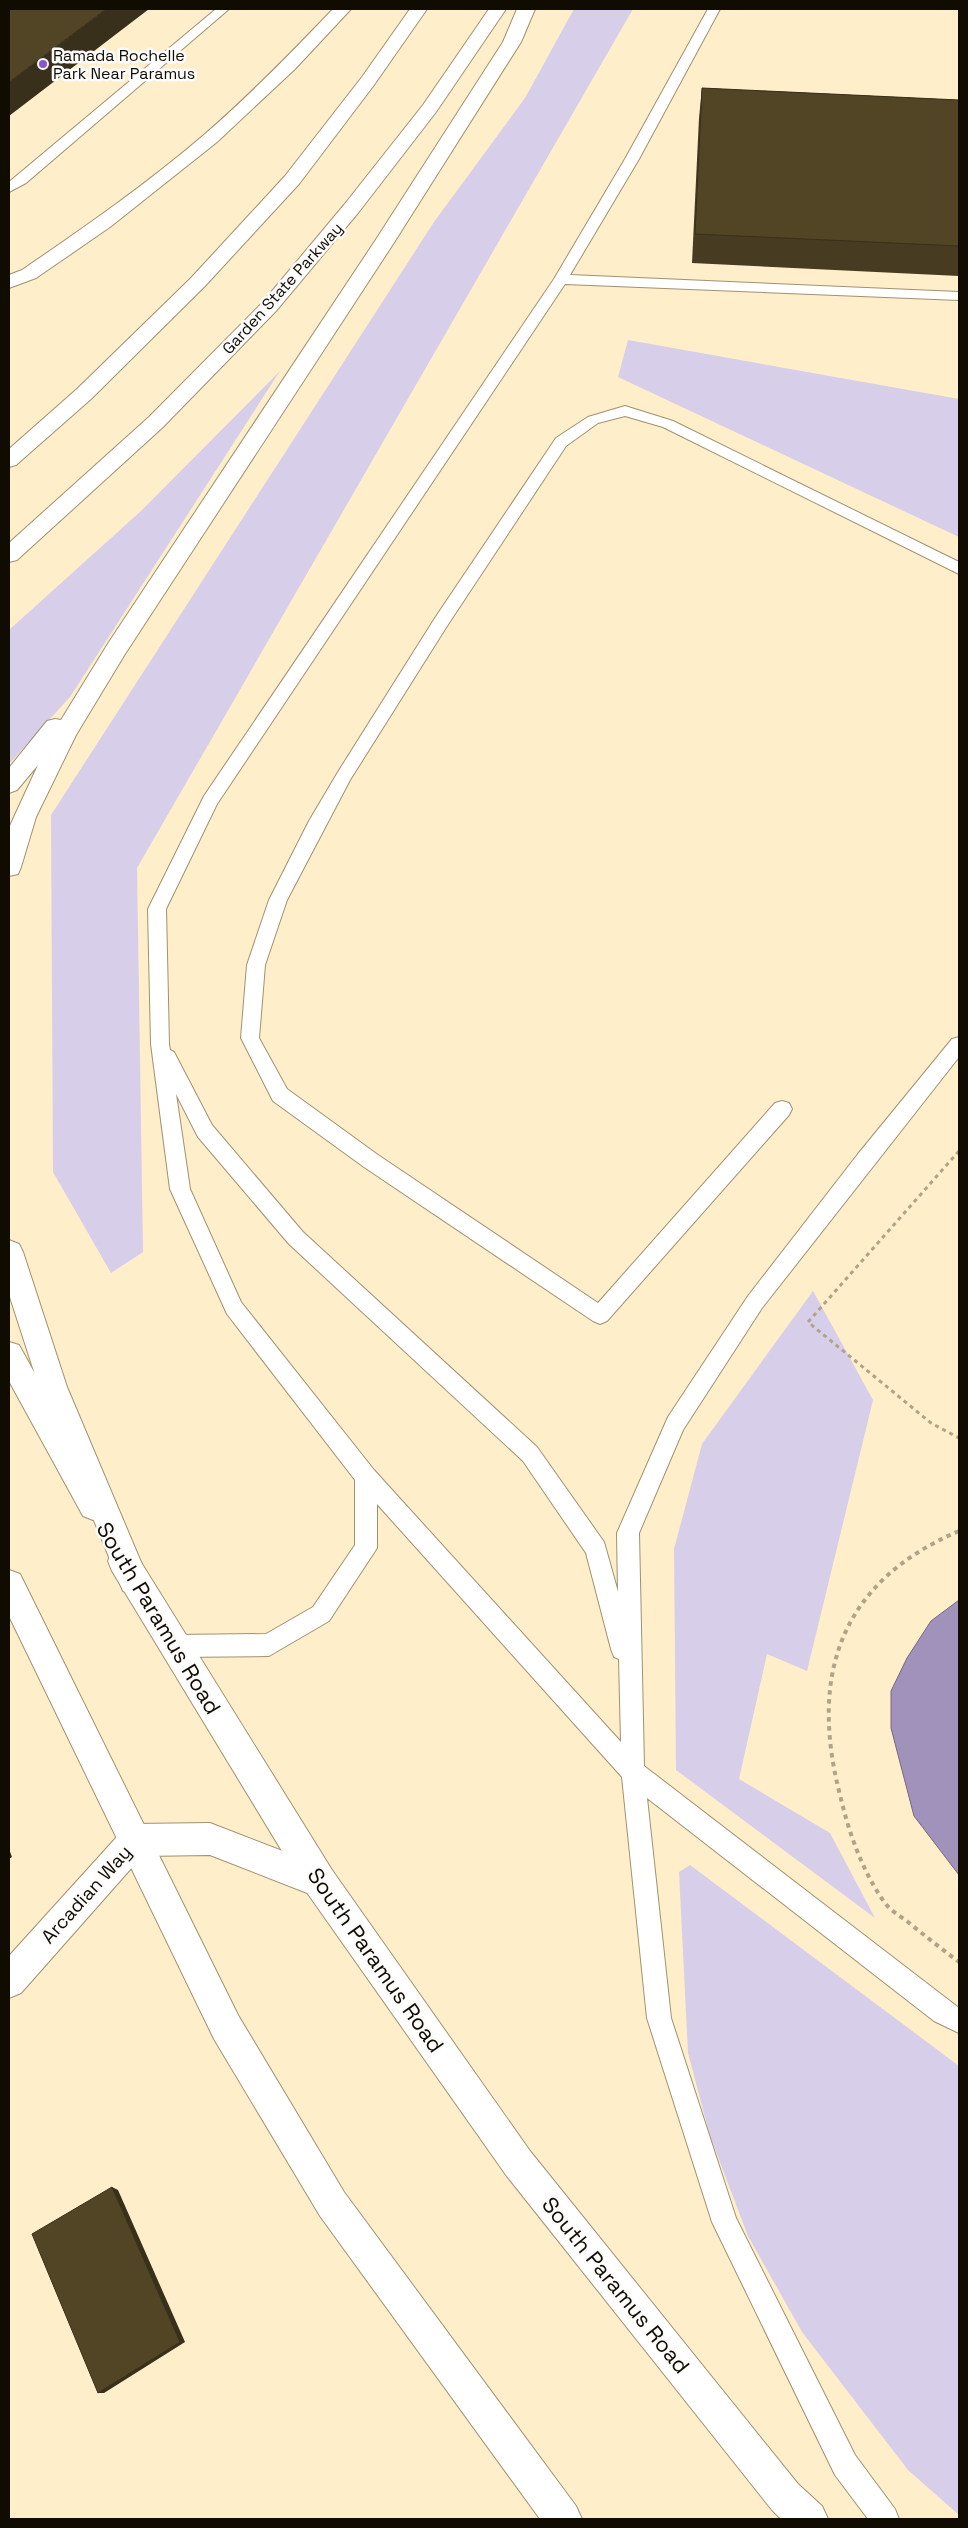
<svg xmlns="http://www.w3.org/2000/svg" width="968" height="2528" font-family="'Space Grotesk',sans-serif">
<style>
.green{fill:#d7cee9}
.water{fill:#a092ba;stroke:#756a83}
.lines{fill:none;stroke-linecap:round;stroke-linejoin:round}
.lane-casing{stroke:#a09170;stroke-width:2}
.street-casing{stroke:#a09170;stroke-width:2}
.secondary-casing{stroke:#a09170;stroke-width:2}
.highway-casing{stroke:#a09170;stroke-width:2}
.path-far1{stroke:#b0a488;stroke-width:3;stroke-dasharray:4 4;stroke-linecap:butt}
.path{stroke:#b0a488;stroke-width:4;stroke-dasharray:4.5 4.5;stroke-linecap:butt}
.lane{fill:#fff;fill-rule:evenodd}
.street{fill:#fff;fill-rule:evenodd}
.secondary{fill:#fff;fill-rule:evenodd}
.highway{fill:#fff;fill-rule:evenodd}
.wall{fill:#473b21}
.shaded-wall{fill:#39301b}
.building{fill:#524526;stroke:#39301b}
.poi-dot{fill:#8a54cc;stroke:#fcfcfc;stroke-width:2}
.labels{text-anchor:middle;stroke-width:5;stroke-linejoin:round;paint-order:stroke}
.far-poi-label{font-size:16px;fill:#110c02;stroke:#fcfcfc;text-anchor:start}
.far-street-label{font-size:16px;fill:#110c02;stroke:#fcfcfc}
.street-label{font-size:19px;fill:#110c02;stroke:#fcfcfc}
.near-street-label{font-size:22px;fill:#110c02;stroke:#fcfcfc}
</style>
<rect width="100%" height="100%" fill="#feeeca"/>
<path class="green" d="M574,9h59l-496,859 6,384 -32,21 -58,-101 -2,-357 383,-593 91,-124z
M628,340l331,59v138l-341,-160z
M280,371l-210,326 -61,67v-134l132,-119z
M813,1291l60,109 -66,271 -40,-17 -28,125 91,54 45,85 -199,-148 -2,-221 28,-105z
M690,1865l269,201v449l-51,-45 -106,-138 -54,-96 -38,-100 -22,-83 -9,-181z"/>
<path class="water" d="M959,1600v275l-45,-59 -23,-88v-37l16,-33 24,-37z"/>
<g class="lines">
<defs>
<path id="lane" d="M216,9h13l-203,174 -17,9v-10z
M708,9h12l-81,150 -69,116 389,17v8l-394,-16 -348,520 -51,105 3,135 1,6 4,2 38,73 91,107 234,215 67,95 14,50 -1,-59 51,-116 80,-121 110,-142 94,-115 7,-2v20l-197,251 -79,122 -44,103 5,233 315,242v25l-25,-12 -287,-223 24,220 65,200 119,237 40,54 4,10h-31l-33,-44 -123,-253 -65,-204 -25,-241 -245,-273v44l-48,73 -60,35 -94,1 -8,-3 -3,-8 3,-8 8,-3 91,-1 47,-27 42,-62v-65l-128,-166 -57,-125 -19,-145 -3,-135 56,-113 350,-517 71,-120zM176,1094l22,43 91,107 234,217 63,92 25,96 3,8 5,2 2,83 -247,-272 -133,-168 -51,-113z
M625,406l48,15 286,141v12l-296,-147 -38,-11 -27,7 -32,23 -119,180 -97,154 -63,120 -22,65 -6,73 28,51 91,66 220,148 177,-200 7,-2 7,2 3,6 -3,6 -182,206 -7,3 -7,-3 -229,-154 -91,-66 -32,-63 6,-73 22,-65 40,-79 29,-49 97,-154 121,-180 32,-21z"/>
<path id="street" d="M210,1823l122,47 4,12 -4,12 -12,4 -110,-43 -68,1 -121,137 -12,5v-42l115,-127 11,-5z"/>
<path id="secondary" d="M9,1342l10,3 84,151 5,10 -5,10 -10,4 -10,-4 -74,-135z
M123,1547l11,4 198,319 198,281 268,333 24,22 6,13h-47l-9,-9 -266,-335 -198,-281 -196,-323 -4,-10 4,-10z
M9,1570l11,4 218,441 106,177 232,314 6,13h-42l-220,-303 -106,-177 -205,-423z"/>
<path id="highway" d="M333,9h18l-56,60 -78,73 -107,85 -74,51 -27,10v-13l13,-5c63,-43 126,-87 183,-136 45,-39 87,-82 128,-125z
M410,9h17l-53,76 -75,99 -94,102 -114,113 -75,66 -7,2v-18l68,-60 114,-111 94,-102 77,-99z
M489,9h17l-70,103 -78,101 -82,98 -113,116 -146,133 -8,2v-19l140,-126 113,-114 82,-98 79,-100z
M517,9h18l-14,33 -126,199 -270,413 -49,81 -40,82 -15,50 -3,7 -9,2v-48l29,-63 -21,25 -8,3v-25l38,-47 8,-2 6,1 48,-78 266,-401 128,-199z
M9,1240l10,4 4,8 44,135 82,194 -4,10 -11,4 -11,-4 -84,-204 -30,-93z"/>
</defs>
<use href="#lane" class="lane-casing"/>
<use href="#street" class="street-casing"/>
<use href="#secondary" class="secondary-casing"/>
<use href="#highway" class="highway-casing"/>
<path class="path-far1" d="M959,1151l-151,171 123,101 28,15"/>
<path class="path" d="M959,1531c-119,51 -150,144 -119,264 9,38 22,76 45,108 6,8 15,13 23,19 17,14 34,27 51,40"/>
<use href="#lane" class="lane"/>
<use href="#street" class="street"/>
<use href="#secondary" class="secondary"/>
<use href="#highway" class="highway"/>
</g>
<path class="wall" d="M702,88l257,12v176l-267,-13 7,-145z"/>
<path class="shaded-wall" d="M106,9h43l-140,107v-34z
M9,1849l3,8 -3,2z
M112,2187l6,3 67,152 -81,51h-6z"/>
<path class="building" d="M9,9h97l-97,73z
M702,88l257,12v146l-264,-12z
M112,2187l68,155 -82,51 -66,-159z"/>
<circle class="poi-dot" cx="43" cy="64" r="5"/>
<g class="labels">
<g class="far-poi-label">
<text x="53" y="61">Ramada Rochelle<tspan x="53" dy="18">Park Near Paramus</tspan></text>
</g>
<g class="far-street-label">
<text transform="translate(282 288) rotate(-48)" y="6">Garden State Parkway</text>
</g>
<g class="street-label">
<text transform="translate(86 1894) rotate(-48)" y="7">Arcadian Way</text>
</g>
<g class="near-street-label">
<text transform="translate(159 1618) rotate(59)" y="8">South Paramus Road</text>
<text transform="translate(376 1960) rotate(55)" y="8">South Paramus Road</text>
<text transform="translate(616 2285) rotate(51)" y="8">South Paramus Road</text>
</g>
</g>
<rect width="968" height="2528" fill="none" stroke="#110c02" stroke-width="20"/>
</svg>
